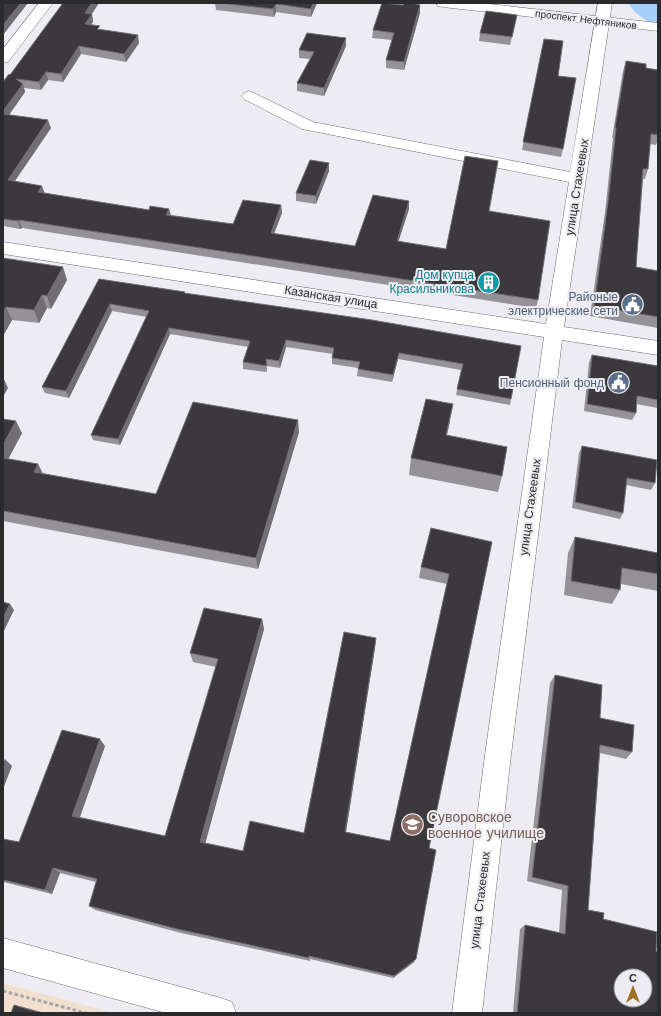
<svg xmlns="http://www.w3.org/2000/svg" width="661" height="1016" font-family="'Work Sans',sans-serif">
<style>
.commercial{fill:#f2e0cf}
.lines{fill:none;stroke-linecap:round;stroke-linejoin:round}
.river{fill:#a5d0fb;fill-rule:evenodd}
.minor-casing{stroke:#6c6b70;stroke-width:1}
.major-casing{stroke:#6c6b70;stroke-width:1}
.path-far1{stroke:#a6a5a9;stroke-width:2;stroke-dasharray:2 1.5;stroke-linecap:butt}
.path{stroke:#a6a5a9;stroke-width:3;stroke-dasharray:3.5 2.5;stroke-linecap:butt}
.minor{fill:#fff;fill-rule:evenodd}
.major{fill:#fff;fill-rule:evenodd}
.wall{fill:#949297}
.shaded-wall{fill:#716f73}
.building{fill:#3c393c;stroke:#716f73;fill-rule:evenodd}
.labels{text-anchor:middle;stroke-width:4;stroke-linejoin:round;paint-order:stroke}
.far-street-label{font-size:10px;fill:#2b2a2c;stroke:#edecf2}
.street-label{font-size:12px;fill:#2b2a2c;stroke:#edecf2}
.culture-label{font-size:12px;fill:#0d838f;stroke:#edecf2;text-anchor:end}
.service-label{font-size:12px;fill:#4e5e75;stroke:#edecf2;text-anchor:end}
.near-education-label{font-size:14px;fill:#785e54;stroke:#edecf2;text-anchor:start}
</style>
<rect width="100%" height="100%" fill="#edecf2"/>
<path class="commercial" d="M3,983l110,30h-110z"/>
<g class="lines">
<path class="river" d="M628,3h29l1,22c-12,-3 -23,-11 -30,-22z"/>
<defs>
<path id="minor" d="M39,3h14l-45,59 -5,1v-14z
M598,3h14l-48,324 94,14v14l-96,-15 -51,415 -29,258h-30l33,-258 59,-418 -541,-83v-12l543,82 23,-142 -267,-53 -58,-30 -3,-3 3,-3 5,-2 5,2 59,29 257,50z
M3,938l218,60 11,4 4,11h-70l-163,-45z"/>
<path id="major" d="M436,3h44l178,20v8l-215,-24 -5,-1z"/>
</defs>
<use href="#minor" class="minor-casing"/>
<use href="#major" class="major-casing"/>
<path class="path-far1" d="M397,3l9,1"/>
<path class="path" d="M3,991l83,22"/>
<use href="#minor" class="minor"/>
<use href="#major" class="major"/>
</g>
<path class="wall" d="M215,3h102l-6,14 -35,-5 -2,5 -58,-7z
M403,5h17v8l-16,57 -18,-2v-8l6,-20 -20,-2 1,-8z
M92,14l1,8 -2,3 9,5 39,13 -13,19 -45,-8 -18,28 -15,-2 -7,10 -17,-2 1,4 -16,23 42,13 -36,53 29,12 105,17 20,-1 2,6 62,9 48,-19 1,8 -8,21 81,12 54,-37 -11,33 48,7 43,-38 49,89 -2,8 -514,-80 -2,1 -17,-3v-144l7,-7z
M517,15l-7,30 -31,-4 1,-8z
M346,38v8l-22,50 -27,-5v-8l13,-24 -11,-1v-8z
M544,39l19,110 -2,8 -39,-7z
M626,61l20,7 12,2v69l-2,6 -6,-1 -2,25 -3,10h-2l-7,88 22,4v57l-68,-12 15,-104 8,-74h-1l11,-67z
M329,163v8l-13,33 -20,-3v-8z
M3,258l64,22 -16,29 -4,-1 -8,15 -27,-3 -9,16z
M99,279l86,13v1l336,53 -10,53 -1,6 -54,-10 5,-25 -63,-11 -6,23 -35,-6 1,-8 -26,-4v-6l1,-4 -47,-7 -6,21 -13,-2v6l-24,-3v-7l5,-15 -78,-13 -50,111 -27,-5 -2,-5 56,-118 -35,-6 -43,87 -24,-5 -3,-6z
M592,355l66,11v42l-22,-4v9l-4,7 -48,-9 5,-49z
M3,419l19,14 -14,26 30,5 5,10 113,20 143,-62 -41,137 -255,-48z
M450,421l-3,14 55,41 -4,16 -89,-17 2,-17z
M582,446l73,37 -4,7 -25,-5 -3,28 -3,6 -48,-11 7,-55z
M575,537l83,16v38l-37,-7 -1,6 -8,14 -48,-9 4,-42z
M492,542l-63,306 -15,114 -21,16 -83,-19v2l-129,-28 -86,-23 -6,-4 7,-24 -36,-9 -8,21 -49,-12v-43l16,3 86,-96 -25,71 85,19 51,-169 -23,-5 -3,-9 72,-34 2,10 -59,214 38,8 61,-18 72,-195 -30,194 44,9 57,-257 -28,-6 2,-11z
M555,675l45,43 32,34 -6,7 -26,-6 -12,157 68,41 2,62h-145l7,-84 5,-4 34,8 3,-43 -35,-9 23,-198z"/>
<path class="shaded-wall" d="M21,3h7l-25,32v-10z
M92,3h7l-7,11 1,8 -7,10 -1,-8v-11z
M313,3h4l-6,14v-8z
M276,4v8l-2,5 -1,-8z
M420,5v8l-16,57v-8z
M138,35l1,8 -13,19 -2,-8z
M346,38v8l-22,50v-8z
M79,46l2,8 -18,28 -2,-8z
M46,72l2,8 -7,10 -2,-8z
M23,84l2,8 -21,30 -1,-3v-8z
M48,120l3,8 -41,60 -2,-8z
M329,163v8l-13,33v-8z
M42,186l3,8 -7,-2z
M409,201v8l-13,40 1,-8z
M281,205l1,8 -11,28v-8z
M169,209l2,8 -5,-2z
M19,220l3,8 -2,1 -2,-8z
M63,267l4,13 -16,29 -4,-13z
M42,295l5,13 -8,15 -5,-13z
M110,304l2,7 -43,87 -3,-7z
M6,307l6,13 -9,16v-24z
M169,328l1,6 -50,111 -2,-6z
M286,340v7l-6,21 -1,-7z
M399,353l-1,6 -6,23 1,-7z
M3,377l5,11 -5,9z
M453,404l-3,17 -7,31 3,-17z
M298,420l1,12 -41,137 -2,-11z
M16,421l6,12 -19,36v-24z
M38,464l6,12 -10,-4z
M10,604l4,6 -11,23v-15z
M262,619l2,10 -60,219 -4,-6z
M376,638l-1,10 -30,190v-6z
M100,739l5,7 -27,76 -6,-6z
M5,759l7,7 -9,23v-26z
M53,868l7,5 -8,21 -7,-4z
M416,959l-2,3 -21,16 1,-2z
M14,1005l9,2 22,6h-4z"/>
<path class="building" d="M3,3h18l-18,22z
M63,3h29l-7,10 7,1 -7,10 15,2 -3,3 41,6 -14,19 -45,-8 -18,28 -15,-2 -7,10 -23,-3 7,5 -20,27v-29l6,-8 1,1z
M219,3h94l-2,6 -35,-5 -3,5z
M382,3l21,2 1,-2h8l8,2 -16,57 -18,-2 8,-27 -21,-3z
M486,11l31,4 -5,22 -32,-4z
M307,33l39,5 -22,50 -27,-5 17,-31 -15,-2z
M544,39l19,2 -5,35 18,2 -13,71 -40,-7z
M626,61l20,3v4l12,2v65l-7,-1 -3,35h-5l-7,98 22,4v46l-64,-11 14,-104 8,-74h-1z
M3,114l45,6 -40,60 34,6 -4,6 111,18 1,-4 19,3 -3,6 67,9 10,-24 38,5 -10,28 84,13 18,-51 36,6 -12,40 49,8 19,-93 33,5 -9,50 61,10 -12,79 -519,-80 -1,1 -15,-2z
M310,160l19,3 -13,33 -20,-3z
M3,258l60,9 -16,29 -5,-1 -8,15 -28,-3 -3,5z
M99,279l86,13 -1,1 188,27 149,26 -10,53 -54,-10 6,-25 -64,-11 -6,22 -35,-6 2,-7 -28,-4 2,-10 -48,-8 -7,21 -13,-2 1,7 -24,-4 7,-21 -81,-13 -51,111 -27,-4 58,-124 -39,-7 -44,87 -24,-4z
M592,355l66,11v34l-21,-4 -1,17 -49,-9z
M426,399l27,5 -7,31 61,12 -5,29 -91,-18z
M193,402l105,18 -42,138 -253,-47v-53l35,6 -4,8 122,22z
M3,419l13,2 -13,24z
M582,446l75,14 -2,23 -28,-5 -4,35 -48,-11z
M431,528l61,14 -63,306 7,2 -20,109 -22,17 -85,-20v2l-132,-29 -88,-23 8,-27 -44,-11 -8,22 -42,-10v-41l16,3 43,-112 38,9 -28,77 93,20 53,-177 -28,-6 14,-45 58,11 -62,223 43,9 7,-30 54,12 40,-201 32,6 -31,194 45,9 59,-267 -28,-7z
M575,537l83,16v21l-36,-6 -2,22 -49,-9z
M3,602l7,2 -7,14z
M555,675l47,10 -2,33 34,7 -2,27 -32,-7 -12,165 16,3 -1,6 54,13 -1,19 2,1v61h-141l8,-88 40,9 3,-48 -36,-9zM621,976h24v24h-24z
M14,1005l27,8h-30z"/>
<defs>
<symbol id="building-disc" viewBox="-11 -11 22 22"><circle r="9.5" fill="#0f9aa8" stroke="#edecf2"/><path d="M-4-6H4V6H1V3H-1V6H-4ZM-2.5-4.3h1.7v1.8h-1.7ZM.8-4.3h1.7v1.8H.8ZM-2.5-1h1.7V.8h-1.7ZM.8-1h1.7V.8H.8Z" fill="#fff"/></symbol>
<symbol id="civic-disc" viewBox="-11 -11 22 22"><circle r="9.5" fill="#5c6f8a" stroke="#edecf2"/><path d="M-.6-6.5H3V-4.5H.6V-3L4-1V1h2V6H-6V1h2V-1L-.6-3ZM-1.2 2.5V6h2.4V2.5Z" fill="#fff"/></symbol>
<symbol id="university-disc" viewBox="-11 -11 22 22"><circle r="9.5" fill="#8d6e63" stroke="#edecf2"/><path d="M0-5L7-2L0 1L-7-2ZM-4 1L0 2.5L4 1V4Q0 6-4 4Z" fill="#fff"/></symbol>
</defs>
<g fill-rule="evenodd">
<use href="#building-disc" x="476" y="270" width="25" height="25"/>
<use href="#civic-disc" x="620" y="292" width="25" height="25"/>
<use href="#civic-disc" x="606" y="370" width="25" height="25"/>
<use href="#university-disc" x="400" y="812" width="25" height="25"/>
</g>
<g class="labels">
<g class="far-street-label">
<text transform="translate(586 19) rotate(7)" y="4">проспект Нефтяников</text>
</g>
<g class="street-label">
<text transform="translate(577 187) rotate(-81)" y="4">улица Стахеевых</text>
<text transform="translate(331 297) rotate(9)" y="4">Казанская улица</text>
<text transform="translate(530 507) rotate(-82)" y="4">улица Стахеевых</text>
<text transform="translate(480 900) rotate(-83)" y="4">улица Стахеевых</text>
</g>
<g class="culture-label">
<text x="474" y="279">Дом купца<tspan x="474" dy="14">Красильникова</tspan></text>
</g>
<g class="service-label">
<text x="618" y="301">Районые<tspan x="618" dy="14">электрические сети</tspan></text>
<text x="604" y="387">Пенсионный фонд</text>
</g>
<g class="near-education-label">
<text x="428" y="822">Суворовское<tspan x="428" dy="16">военное училище</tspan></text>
</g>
</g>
<rect width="661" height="1016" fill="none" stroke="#2b2a2c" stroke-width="8"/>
<g transform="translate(633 988)"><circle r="19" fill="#edecf2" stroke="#9f9ea3"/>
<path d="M0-3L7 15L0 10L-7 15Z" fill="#9c6e1f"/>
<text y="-6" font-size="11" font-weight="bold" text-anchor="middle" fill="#2b2a2c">С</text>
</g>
</svg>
